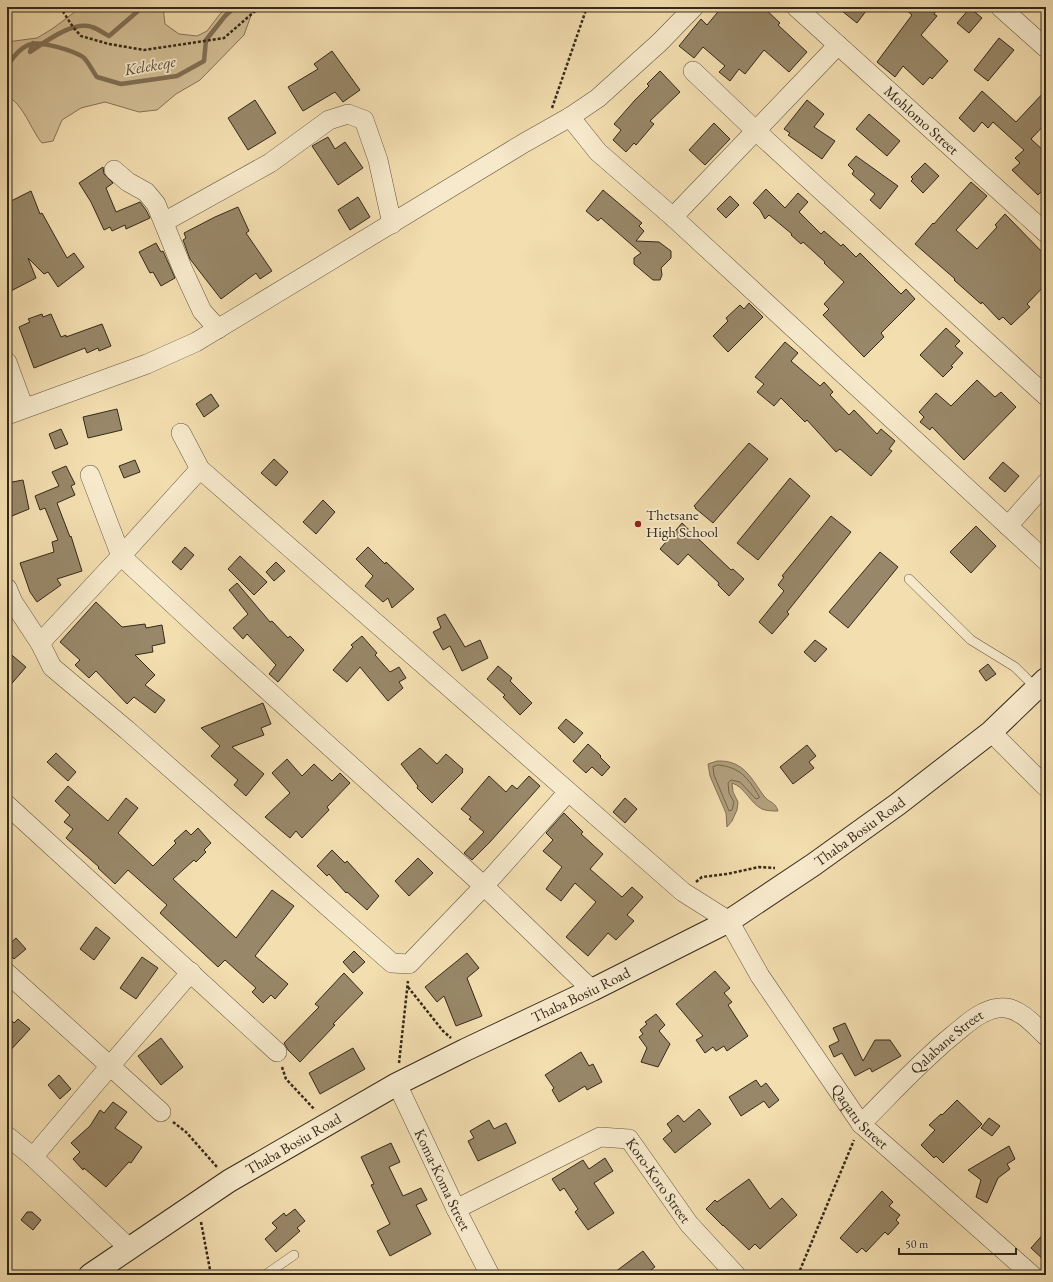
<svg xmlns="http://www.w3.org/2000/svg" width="1053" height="1282" font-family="'EB Garamond',serif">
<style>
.green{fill:#d3bf96;stroke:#847458}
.water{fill:#b2a07d;stroke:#807055}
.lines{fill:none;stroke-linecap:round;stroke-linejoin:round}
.shore{stroke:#74644c;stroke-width:1}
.stream{stroke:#807055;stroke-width:4.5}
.building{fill:#988768;stroke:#35291a}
.lane-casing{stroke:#645640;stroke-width:10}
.street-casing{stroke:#645640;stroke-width:20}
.secondary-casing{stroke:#35291a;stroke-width:24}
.path{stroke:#35291a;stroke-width:2.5;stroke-dasharray:3 2;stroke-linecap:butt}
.lane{stroke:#f7eacc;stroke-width:9}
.street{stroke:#f7eacc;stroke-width:19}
.secondary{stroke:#f7eacc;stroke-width:22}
.poi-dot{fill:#8f2418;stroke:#f7eacc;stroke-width:1.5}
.labels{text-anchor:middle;stroke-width:3.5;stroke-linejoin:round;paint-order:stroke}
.street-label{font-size:15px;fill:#35291a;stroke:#f7eacc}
.poi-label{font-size:15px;fill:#35291a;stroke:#f7eacc;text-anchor:start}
.water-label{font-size:16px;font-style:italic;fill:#5a4d38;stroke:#f7eacc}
</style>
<rect width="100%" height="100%" fill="#f3deb0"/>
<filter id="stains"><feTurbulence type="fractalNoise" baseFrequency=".005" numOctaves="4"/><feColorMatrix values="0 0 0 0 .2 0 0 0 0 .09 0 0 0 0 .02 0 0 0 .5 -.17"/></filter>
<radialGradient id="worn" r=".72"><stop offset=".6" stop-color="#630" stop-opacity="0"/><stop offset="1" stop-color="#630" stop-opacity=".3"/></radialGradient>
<path class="green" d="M120,7h43l2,17 14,10 18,2 10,-5 13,-17 7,-7h27l-10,28 -44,45 -24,14 -19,16 -18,2 -34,-10 -24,6 -19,12 -9,21 -11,2c-10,-11 -20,-42 -35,-46v-55l30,-4 15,-9 24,-18 41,-2z"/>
<path class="water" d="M717,761c4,0 9,0 12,1 18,4 25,21 35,34 5,7 11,5 14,15 -5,0 -11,0 -16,-2 -12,-6 -17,-22 -30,-26l1,9 5,10 -1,8 -5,11 -5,6 -1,-14 -16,-37 -2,-12z"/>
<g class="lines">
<path class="shore" d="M718,765c22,2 30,13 41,31v2l-3,1 -16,-17 -9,-2 -3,3 1,10 5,9 -2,8 -3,1 -15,-36 -1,-8z"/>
<path class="stream" d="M33,43l-3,9c15,-10 44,-32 62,-25 6,2 11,6 17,9l29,-25 1,-4
M7,63h2c6,-8 13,-17 23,-19 10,-3 42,7 51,13 5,4 10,15 14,20l24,7 56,-8 27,-15 2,-21 19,-24 10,-9"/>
</g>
<path class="building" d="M722,7h41l17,16 -2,2 29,27 -18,20 -25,-22 -19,24 -6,-5 -9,12 -11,-9 6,-6 -22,-19 -9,11 -15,-12 22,-27 6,6z
M837,7h32l-12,16z
M903,7h36l-5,7 3,2 -16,19 27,26 -16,18 -2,-2 -7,8 -20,-19 -8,11 -18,-15 35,-47z
M970,8l12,10 -13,15 -12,-10z
M999,38l15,12 -26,31 -14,-11z
M332,51l28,39 -17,12 -8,-10 -32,19 -15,-24 30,-18 -4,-5z
M660,71l20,21 -30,29 4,3 -18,21 -2,-2 -8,9 -13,-12 8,-10 -7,-6 21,-24 14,-14 -2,-2z
M1046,90v33l-15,16 15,14v34l-8,8 -26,-25 8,-7 -5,-5 9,-8 -31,-28 -5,6 -6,-6 -8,10 -15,-14 23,-27 34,31z
M255,100l21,33 -28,17 -20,-32z
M807,100l17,14 -10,13 21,14 -13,18 -34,-24 2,-2 -6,-4z
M869,114l31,27 -13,15 -31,-27z
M714,123l16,16 -25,26 -16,-15z
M328,137l7,12 10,-7 18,26 -25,17 -26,-39z
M856,156l42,30 -18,23 -10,-9 5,-6 -23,-20 2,-3 -6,-6z
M925,163l14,13 -16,17 -12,-12 2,-2 -2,-2z
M103,167l1,7 9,9 -7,5 10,24 24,-10 6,8 4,8 -24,11 -1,-4 -13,6 -2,-4 -6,3 -13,-28 -12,-19z
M971,182l16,14 -31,34 21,19 20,-22 -2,-2 10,-11 41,42v28l-19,20 3,3 -19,18 -8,-8 -4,3 -17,-18 -1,2 -27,-24 1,-1 -40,-35 18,-21 1,1 6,-7z
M766,189l19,19 13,-15 10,9 -9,10 22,22 3,-3 17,15 2,-2 13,13 4,-4 41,41 5,-5 9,10 -34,34 3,4 -20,20 -41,-42 6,-6 -5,-5 20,-22 -20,-19 1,-1 -22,-20 -2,2 -10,-9 1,-1 -23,-19 -4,4 -5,-9 -7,-7z
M603,190l39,33 -3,3 5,5 -8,10 23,1 12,9v7l-10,10 1,7 -2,5h-7l-19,-16v-6l7,-5 -40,-35 -3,3 -12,-10z
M31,191l9,23 2,-1 25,45 7,-5 10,14 -26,20 -10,-15 -4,2 -16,-16 8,20 -29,15v-90z
M730,196l9,9 -13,13 -9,-9z
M358,197l12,20 -20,13 -12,-20z
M238,207l11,24 -3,2 26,38 -12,8 -4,-6 -35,26 -31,-40 -7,-19 3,-2 -2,-5 31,-16z
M156,243l5,9 2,-1 12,27 -14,8 -8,-14 -3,1 -11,-21z
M749,303l14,14 -35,35 -15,-16 15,-15 -2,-3 14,-13 4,4z
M42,314l1,3 8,-3 10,23 5,-2v2l36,-13 9,22 -12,5 -1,-3 -11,5 -2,-5 -51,20 -15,-41 11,-5 -2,-3z
M946,328l14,13 -5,5 8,7 -12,13 2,1 -10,10 -23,-22z
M785,342l13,11 -7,8 29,25 4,-4 9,10 -3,3 19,20 5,-5 23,24 4,-5 14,12 -6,8 3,2 -21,25 -31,-27 -4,3 -29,-32 -2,2 -24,-24 -7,8 -17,-14 7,-8 -9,-7z
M977,380l18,17 6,-5 15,15 -52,53 -32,-33 -2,3 -10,-8 4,-5 -5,-5 17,-19 15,13z
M211,394l8,12 -15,11 -8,-13z
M117,409l5,21 -34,8 -5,-21z
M61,429l7,15 -13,5 -6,-15z
M749,443l19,16 -55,64 -18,-15h1l-2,-2z
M274,459l14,13 -12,14 -15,-13z
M135,460l5,12 -16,6 -5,-12z
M1003,462l16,14 -14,16 -16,-14z
M66,466l9,18 -4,2 4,9 -18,8 13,34 1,-1 11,35 -25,8 4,6 -24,17 -7,-10 -10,-29 34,-11 -2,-10 6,-2 -13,-32 -5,2 -5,-14 24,-10 -7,-14z
M790,478l20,18 -52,64 -21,-17z
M23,480l6,29 -22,9v-35z
M323,500l12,12 -19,22 -13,-12z
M831,516l20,16 -64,80 2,2 -17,20 -13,-12 25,-31 -6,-6 6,-8 -2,-1z
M682,523l49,47 2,-1 11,10 -15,17 -11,-11 1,-2 -31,-29 -10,11 -18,-16z
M976,526l20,20 -25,27 -21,-21z
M185,547l9,8 -13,15 -9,-8z
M368,547l17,17 1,-2 28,27 -22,19 -4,-10 -5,4 -18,-16 8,-10 -17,-17z
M880,552l18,15 -50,61 -19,-16z
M240,556l27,26 -13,13 -26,-26z
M276,562l9,9 -11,10 -8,-9z
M237,583l33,39 2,-1 16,17 2,-2 14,14 -26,32 -9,-8 7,-9 -29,-31 -4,5 -10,-11 15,-14 -19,-24z
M96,602l26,25 23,-3 1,4 16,-3 3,18 -13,3 1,6 -18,3 20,20 -10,10 20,15 -10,13 -21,-16 -7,7 -31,-33 -7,7 -14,-13 5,-5 -20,-18z
M445,614l20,33 15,-7 8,18 -26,13 -12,-25 -7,4 -10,-18 8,-4 -4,-10z
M362,636l15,17 -2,2 15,17 9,-5 7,11 -7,4 4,6 -15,13 -28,-34 -13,15 -14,-12 20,-23 -2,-2z
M815,640l12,9 -12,13 -11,-10z
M7,651l19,16 -19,22z
M988,664l8,10 -10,7 -7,-10z
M498,666l14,12 -2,3 22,22 -12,12 -17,-18 2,-2 -18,-16z
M263,703l8,21 -10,4 3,7 -32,12 32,27 -18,22 -12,-11 4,-5 -27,-24 9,-10 -19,-18z
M566,719l17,14 -9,10 -16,-15z
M588,744l13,12 -1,1 10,10 -8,9 -10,-9 -6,6 -13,-12z
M807,745l9,11 -7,6 5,6 -21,16 -13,-17z
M420,748l17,16 9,-10 17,15 -1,2 1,1 -31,31 -15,-15 1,-2 -17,-22z
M56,753l20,19 -8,9 -21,-19z
M287,759l15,17 12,-12 18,17 8,-8 10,10 -23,24 2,3 -27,28 -6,-7 -6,7 -25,-21 25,-24 -18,-20z
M489,776l17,16 6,-7 5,4 12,-13 11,10 -50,56 -18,18 -8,-7 20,-21 -15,-13 2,-2 -10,-8z
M68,786l40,35 18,-23 12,10 -20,25 35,33 23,-23 -2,-2 12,-11 5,5 7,-7 13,15 -7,7 2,2 -10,10 -2,-2 -21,19 63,59 36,-48 22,16 -39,50 33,28 -13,15 -4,-4 -8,8 -11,-11 4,-4 -31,-28 -7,7 -58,-54 7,-8 -39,-35 -13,14 -17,-16 1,-1 -33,-29 7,-9 -9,-7 6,-7 -15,-14z
M625,798l12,11 -12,14 -12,-11z
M564,813l19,19 -2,2 22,20 -13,15 32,28 10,-10 11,10 -16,18 7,6 -18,19 -8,-7 -20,23 -22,-19 30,-35 -21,-19 -14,18 -15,-12 16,-22 -19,-16 10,-11 -7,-7z
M332,850l13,13 2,-2 32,35 -12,14 -20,-18 -1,1 -17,-19 -2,2 -10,-10z
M418,858l15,15 -24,23 -14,-15z
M96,927l14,11 -16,22 -14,-11z
M16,938l10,11 -12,10 -7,-7v-6z
M354,951l11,11 -12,11 -10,-11z
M467,953l12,15 -12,10 15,38 -26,10 -12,-30 -7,6 -12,-15z
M142,957l16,11 -22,31 -16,-11z
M715,971l15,17 -6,5 8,9 -4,3 20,31 -21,15 -3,-5 -8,5 -3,-4 -8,6 -9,-13 7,-4 -27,-32z
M344,973l19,20 -30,31 2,1 -35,37 -12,-12 -4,-7 35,-36 -4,-3z
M656,1014l9,11 -6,6 11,13 -12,23 -17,-5 6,-14 -8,-11 4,-3 -3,-4 7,-6 -2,-2z
M7,1016l7,7 4,-4 12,10 -23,25z
M845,1023l18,38 12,-21h15l11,16 -29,16 -2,-4 -15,8 -13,-23 -8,4 -5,-11 10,-5 -6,-13z
M161,1038l22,29 -22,18 -23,-29z
M353,1048l12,21 -45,25 -11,-21z
M581,1052l8,14 4,-2 9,18 -15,8 -2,-4 -26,16 -7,-12 2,-2 -9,-13z
M59,1075l12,14 -11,10 -12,-14z
M756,1080l5,7 5,-4 13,17 -10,8 -5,-7 -23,15 -12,-19z
M957,1100l25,24 -39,39 -7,-7 -2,2 -13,-13 14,-15 -6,-5 12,-11 1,1z
M113,1102l14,10 -12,16 27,19 -11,16 -2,-1 -23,25 -22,-19 -1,2 -10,-11 7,-7 -9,-9 19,-17 10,-16 4,3z
M699,1109l12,15 -36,29 -12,-14 9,-8 -5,-7 11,-9 6,7z
M989,1118l11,8 -8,10 -11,-8z
M489,1120l5,9 12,-6 10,20 -38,18 -10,-20 6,-3 -4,-7z
M391,1143l9,19 -11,5 14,29 18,-8 6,12 -11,5 15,29 -41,22 -13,-25 13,-7 -19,-39 3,-1 -13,-27z
M1009,1146l6,13 -8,5 3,5 -12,9 -11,25 -11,-6 5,-17 -13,-10z
M605,1158l8,13 -19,12 20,30 -26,17 -13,-18 3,-3 -14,-21 -4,3 -8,-12 31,-19 6,9z
M749,1179l21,30 12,-11 15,17 -37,34 -5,-5 -6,6 -26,-25v1l-17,-17 9,-9 2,2z
M882,1191l11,11 -4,4 11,9 -4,5 3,3 -11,12 -3,-3 -19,20 -4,-4 -5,5 -17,-15z
M295,1209l10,12 -8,7 3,3 -24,21 -11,-13 12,-11 -5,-5 12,-10 2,3z
M27,1212h5l9,8 -8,10 -12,-10z
M1046,1231v31l-15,-14z
M643,1251l12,16 -11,8h-33z"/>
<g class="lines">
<defs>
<path id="lane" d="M909,579l62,61 44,27 21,21
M265,1275l29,-20"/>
<g id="street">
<path id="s1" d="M796,7l250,226"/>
<path d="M1000,7l46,41"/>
<path d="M693,71l63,60 290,265"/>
<path d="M570,117l28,35 75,65 373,344"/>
<path d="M114,170l14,12 18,10 10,12 27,66 19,41 16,18"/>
<path d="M673,217l165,-172"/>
<path d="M164,222l106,-59 59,-43 19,-6 16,6 14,40 14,64"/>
<path d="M7,362l17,46"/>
<path d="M7,415l140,-51 49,-22 328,-199 46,-26 28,-19 62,-56 34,-35"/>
<path id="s2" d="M181,433l19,36 483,423 46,29 31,55 101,148 171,151"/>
<path d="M90,475l31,81 93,86 270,244 108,104"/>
<path d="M1008,526l38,-43"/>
<path d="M7,588l6,14 27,41 12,24 75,63 265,233 17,1 75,-78 84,-94"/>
<path d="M40,643l81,-87 79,-87"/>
<path d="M991,732l55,55"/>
<path d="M7,805l270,247"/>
<path d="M7,973l154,139"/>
<path id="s3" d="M397,1084l59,125 34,66"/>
<path id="s4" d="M861,1124c30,-30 59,-62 92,-89 9,-7 19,-17 30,-22 6,-3 16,-6 23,-5 16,2 29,18 40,28"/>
<path d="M7,1136l26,21 96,91"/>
<path d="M33,1157l77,-91 81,-94"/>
<path id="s5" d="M456,1209l144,-72 29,2 60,85 47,51"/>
</g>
<g id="secondary">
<path id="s6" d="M90,1275l139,-94 168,-97 68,-34 127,-60 137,-69 84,-56 85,-61 93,-72 55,-53"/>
</g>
</defs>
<use href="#lane" class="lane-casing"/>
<use href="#street" class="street-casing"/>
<use href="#secondary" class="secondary-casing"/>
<path class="path" d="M60,7l13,20 8,9 28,8 35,6 80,-12 30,-26 9,-5
M552,108l35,-101
M696,882l6,-5 25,-3 32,-7 16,1
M408,987l35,44 8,7
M399,1063l9,-82
M282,1067l4,12 29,31
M173,1122l13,10 31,35
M201,1222l10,53
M798,1275l56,-135"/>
<use href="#lane" class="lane"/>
<use href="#street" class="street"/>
<use href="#secondary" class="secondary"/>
</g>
<circle class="poi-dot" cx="638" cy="524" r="4"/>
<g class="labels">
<g class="street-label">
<text dy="5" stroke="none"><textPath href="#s1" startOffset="169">Mohlomo Street</textPath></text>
<text dy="5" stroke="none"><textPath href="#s6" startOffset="890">Thaba Bosiu Road</textPath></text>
<text dy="5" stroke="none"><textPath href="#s6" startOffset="566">Thaba Bosiu Road</textPath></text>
<text dy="5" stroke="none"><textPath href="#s4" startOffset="119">Qalabane Street</textPath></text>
<text dy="5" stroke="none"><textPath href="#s2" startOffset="973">Qaqatu Street</textPath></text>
<text dy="5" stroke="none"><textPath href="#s6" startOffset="242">Thaba Bosiu Road</textPath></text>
<text dy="5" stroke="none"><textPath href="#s3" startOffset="106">Koma-Koma Street</textPath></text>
<text dy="5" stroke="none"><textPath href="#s5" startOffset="241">Koro-Koro Street</textPath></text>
</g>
<g class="poi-label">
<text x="646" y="520">Thetsane<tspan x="646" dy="17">High School</tspan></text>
</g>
<g class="water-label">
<text transform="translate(150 65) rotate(-10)" y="6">Kelekeqe</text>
</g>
</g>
<rect width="1053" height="1282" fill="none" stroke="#f3deb0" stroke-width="24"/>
<rect x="8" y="8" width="1037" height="1266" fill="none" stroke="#35291a" stroke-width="2"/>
<rect x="12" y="12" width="1029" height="1258" fill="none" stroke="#35291a"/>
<path d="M899 1248v6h117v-6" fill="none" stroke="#35291a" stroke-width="2"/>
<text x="905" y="1248" font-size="12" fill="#35291a" stroke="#f7eacc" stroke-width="3" paint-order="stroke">50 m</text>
<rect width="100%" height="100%" filter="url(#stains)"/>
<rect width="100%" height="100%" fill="url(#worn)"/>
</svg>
